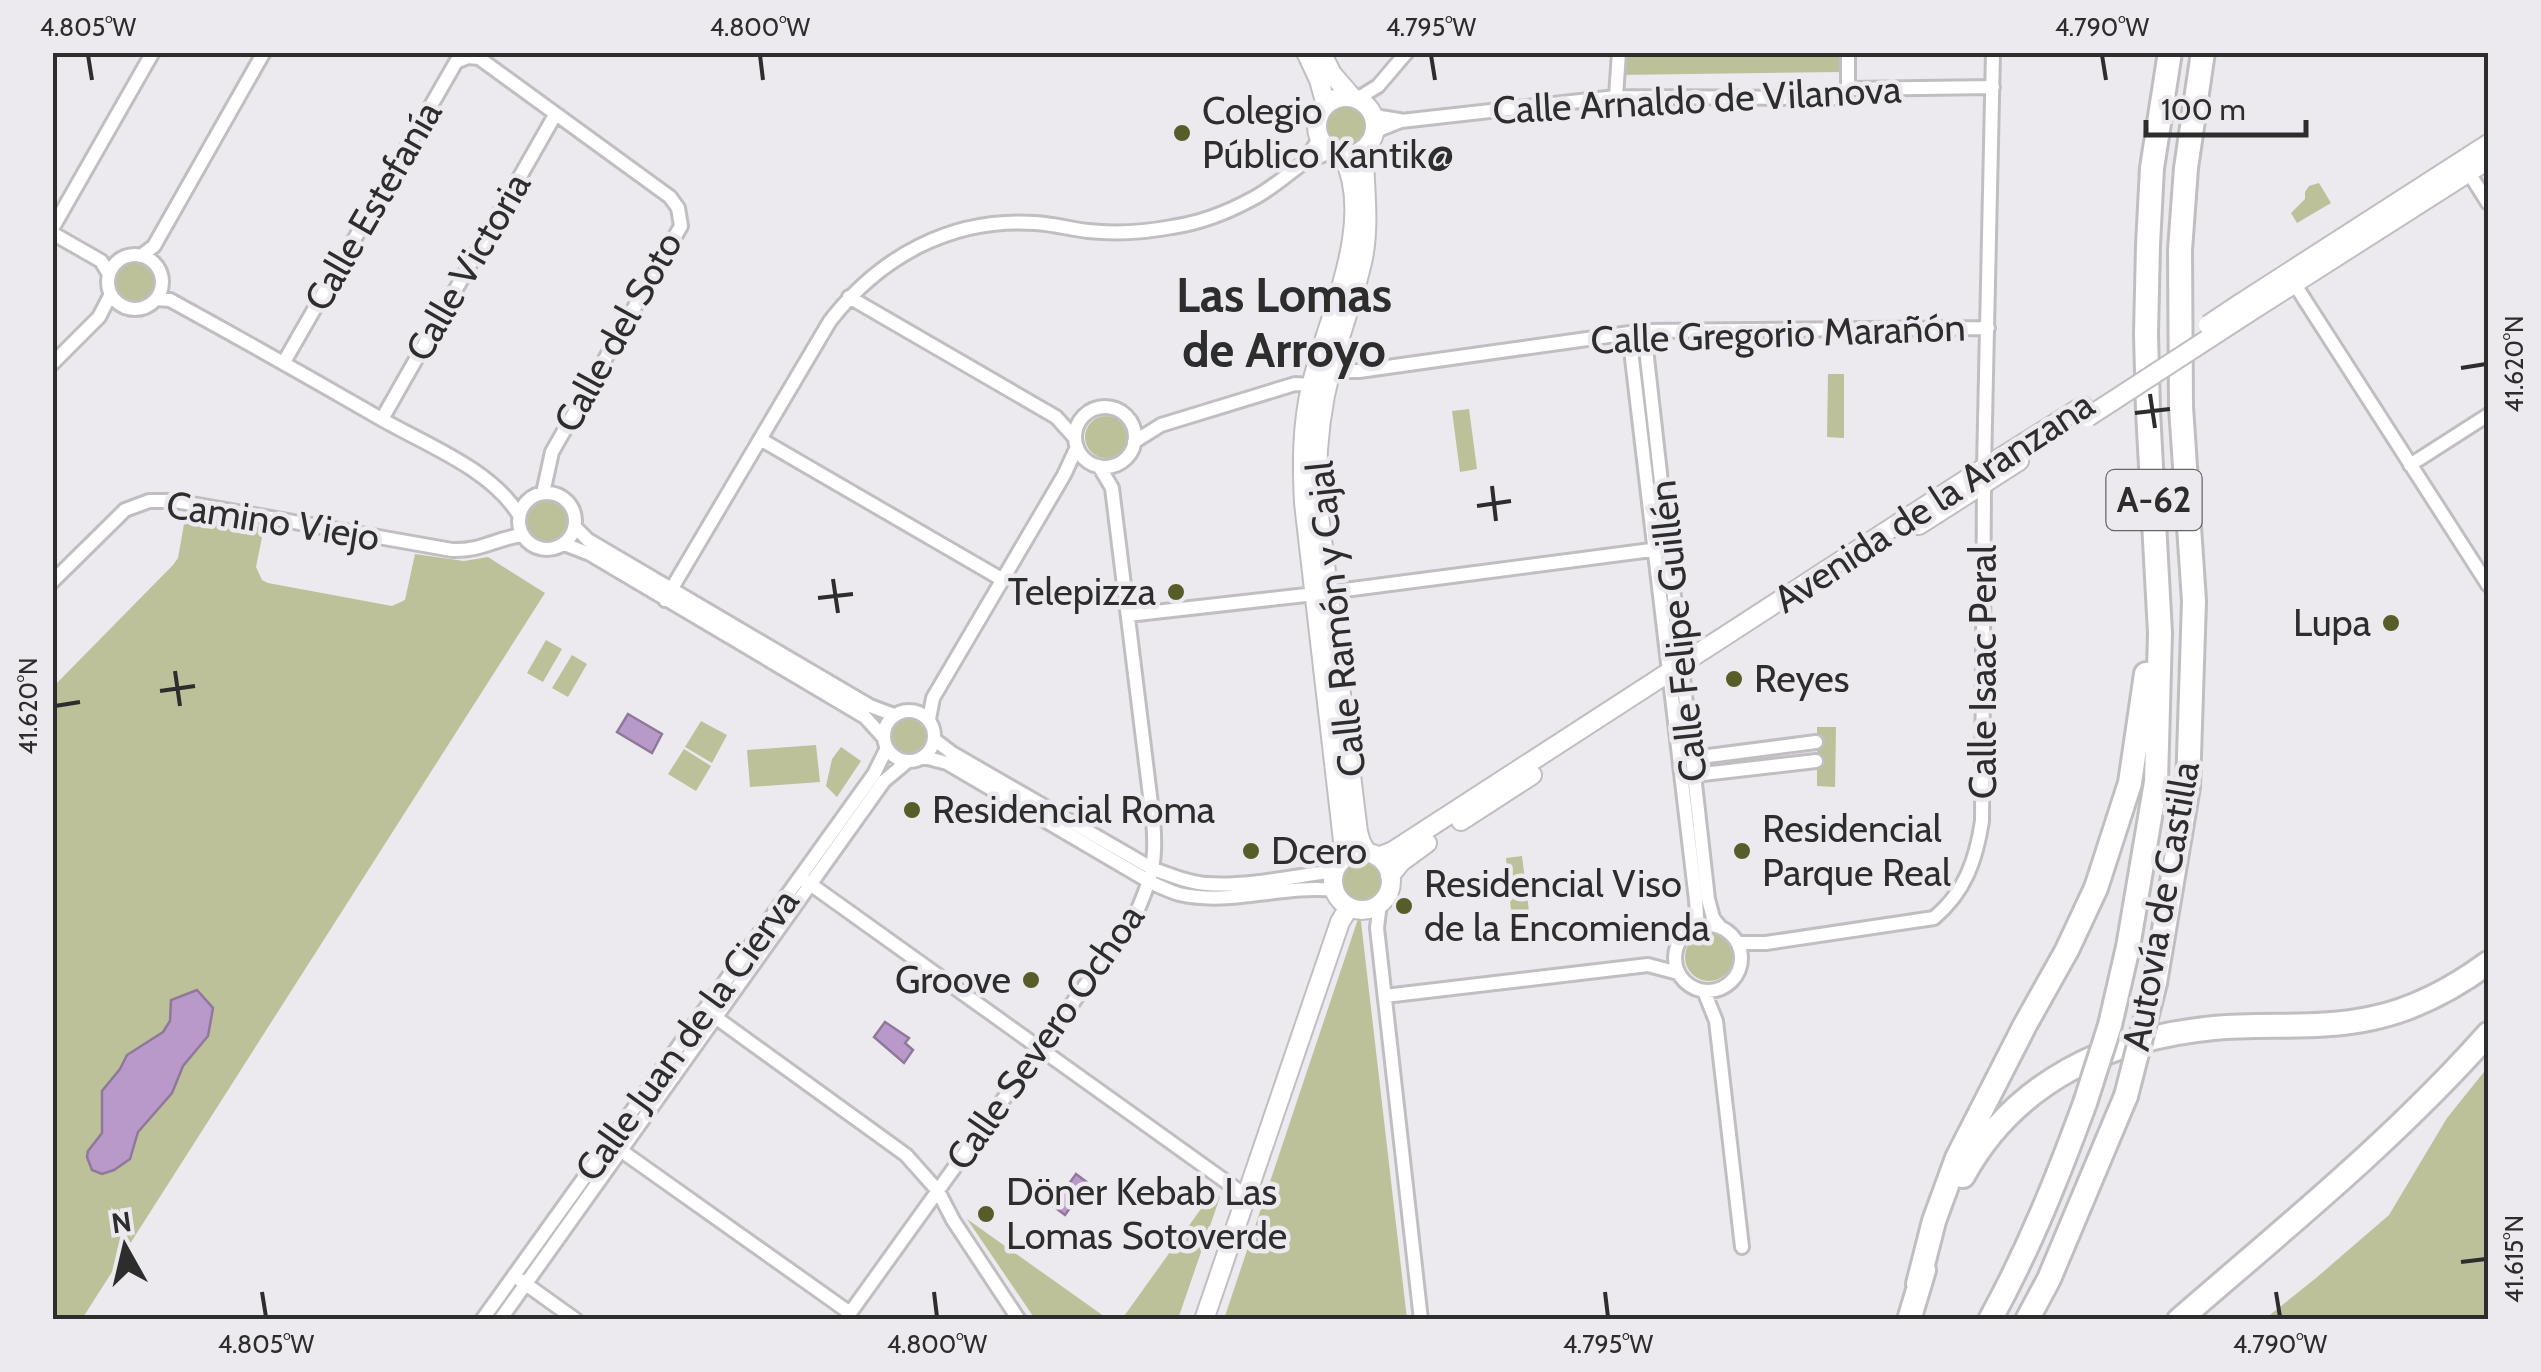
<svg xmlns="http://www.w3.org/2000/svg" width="2541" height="1372" font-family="Cabin,sans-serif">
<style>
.green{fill:#bcc199}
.water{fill:#b999c9;stroke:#8f799a;stroke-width:2.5}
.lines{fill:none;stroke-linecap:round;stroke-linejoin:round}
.street-casing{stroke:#c1bec2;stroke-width:18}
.secondary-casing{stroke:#c1bec2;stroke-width:22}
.highway-casing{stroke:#c1bec2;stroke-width:28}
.street{stroke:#fff;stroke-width:12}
.secondary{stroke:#fff;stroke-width:18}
.highway{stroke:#fff;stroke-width:22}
.secondary-bridge-casing{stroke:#c1bec2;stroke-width:22;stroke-linecap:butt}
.highway-bridge-casing{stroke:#c1bec2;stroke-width:28;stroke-linecap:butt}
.secondary-bridge{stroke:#fff;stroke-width:18}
.highway-bridge{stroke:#fff;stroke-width:22}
.ticks{fill:none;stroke:#2e2d2e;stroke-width:4}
.poi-dot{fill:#575c29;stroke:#eceaee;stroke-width:4}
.labels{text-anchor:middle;stroke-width:9;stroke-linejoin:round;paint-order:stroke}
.shield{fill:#eceaee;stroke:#676668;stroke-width:2.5}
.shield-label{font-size:35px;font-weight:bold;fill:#2e2d2e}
.street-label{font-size:38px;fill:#2e2d2e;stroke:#eceaee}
.poi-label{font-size:38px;fill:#2e2d2e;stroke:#eceaee;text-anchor:start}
.district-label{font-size:48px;font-weight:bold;fill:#2e2d2e;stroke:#eceaee}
.neatline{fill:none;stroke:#2e2d2e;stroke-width:4}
.ticks-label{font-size:25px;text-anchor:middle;fill:#2e2d2e}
</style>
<rect width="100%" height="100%" fill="#eceaee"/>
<path class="green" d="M1620,53h222l1,19 -226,3z
M1325 125a21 21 0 1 1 42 0a21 21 0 1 1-42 0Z
M2319,183l12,20 -34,20 -6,-10 14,-14v-7l4,-6z
M115 282a20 20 0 1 1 40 0a20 20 0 1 1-40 0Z
M1828,374h16v64l-17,-1z
M1469,409l8,60 -17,3 -8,-61z
M1085 437a21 21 0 1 1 42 0a21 21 0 1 1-42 0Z
M523 522a24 24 0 1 1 48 0a24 24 0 1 1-48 0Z
M186,513l78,14 -8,40 6,13 6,3 124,23 13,-6 10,-46 49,7 24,-4 57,36 -463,726 -29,1v-633l120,-122 5,-7z
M546,640l16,9 -19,33 -16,-9z
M572,655l15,9 -19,33 -16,-9z
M892 736a17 17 0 1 1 34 0a17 17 0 1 1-34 0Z
M701,721l26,14 -15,28 -27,-16z
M1817,727h19l-1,60 -18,-1z
M816,745l4,37 -70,5 -3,-37z
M841,747l20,14 -24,36 -11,-11 6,-27z
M684,749l27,17 -15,25 -28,-17z
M1522,856l8,63 -18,2 -6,-63z
M1342 880a20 20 0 1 1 40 0a20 20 0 1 1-40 0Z
M1360,913l47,406h-183z
M1685 957a24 24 0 1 1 48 0a24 24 0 1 1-48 0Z
M2488,1067v252h-223l51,-41 73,-63 58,-97z
M1213,1192l7,5 -42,122h-56z
M967,1219l141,100h-73z"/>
<path class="water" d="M628,714l34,20 -10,19 -35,-21z
M197,990l16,18 -5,28 -25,30 -11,27 -34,39 -8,27 -16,11 -12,4 -10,-4 -5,-13 1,-6 14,-18v-42l18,-22 7,-14 36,-23 7,-11 1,-21z
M885,1022l24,16 -4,5 8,7 -9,13 -30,-26z
M1076,1174l12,9 -23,32 -12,-9z"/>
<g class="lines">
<defs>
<path id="street" d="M1848,89v-37
M1616,97l3,-45
M1357,99l21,-13 29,-34
M1374,116l25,4
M1376,131l25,-10 215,-24 217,1 15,-9 145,-2
M1305,161l14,-22
M2469,173l19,30
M52,229l101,-177
M52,233l49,28 8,13
M108 282a27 27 0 1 1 54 0a27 27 0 1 1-54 0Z
M141,256l13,-10 110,-194
M2292,280l196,305
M849,297l207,120 19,21
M157,299l13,1c71,39 142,79 213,120 44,25 109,50 136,95
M1644,331l64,568 5,19 8,10
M1629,333l67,567 1,16 -4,13
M284,362l172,-300 12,-5 11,1 191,139 8,11 3,18 -129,226 -9,41
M52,364l47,-47 12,-23
M1330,371h29l285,-40 344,-3
M1075 437a30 30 0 1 1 60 0a30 30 0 1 1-60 0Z
M382,419l173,-304
M760,439l243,141
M1134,442l27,-17 134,-41 16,1
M2410,465l78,-50
M1984,468l9,-416
M519 521a28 28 0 1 1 56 0a28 28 0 1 1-56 0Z
M575,527l13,13 282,166 24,9
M564,544l26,10 275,163 19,21
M52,582l73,-72 24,-9h26l277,49c30,1 42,-11 70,-15
M1329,592l330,-43
M665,600l165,-279c50,-64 121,-104 205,-98 18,1 36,6 53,8 28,3 57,1 84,-4 28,-4 56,-15 80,-28 18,-9 33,-23 50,-35 9,-5 19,-8 28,-12
M1128,615l187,-21
M884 736a25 25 0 1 1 50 0a25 25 0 1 1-50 0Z
M929,719l4,-21 131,-223 13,-28
M935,740l17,13 201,116c18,6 35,14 54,15 40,3 88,-8 128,-13
M924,757l23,6 203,119c9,4 19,9 29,12 52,12 104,-10 156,-4
M1693,758l123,-16
M1694,775l122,-14
M806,881l440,315
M1380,903l-3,25 44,392
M1675 958a33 33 0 1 1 66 0a33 33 0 1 1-66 0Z
M1738,943h28l168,-25c31,-26 42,-58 48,-97l2,-338
M1704,991l12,30 26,226
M1385,996l263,-31 30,8
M711,1014l195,141 32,36 15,29 66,100
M616,1147l234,166
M520,1280l56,40
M482,1320l392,-546 13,-26
M500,1320l384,-539 24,-20
M845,1320l290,-404c17,-38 22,-55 18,-96l-41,-332 -13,-22"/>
<path id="secondary" d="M1306,52l13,28 7,25
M1321,52l11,22 20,23
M1317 126a29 29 0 1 1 58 0a29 29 0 1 1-58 0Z
M1364,150c0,37 6,71 -1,108 -8,38 -23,74 -32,111 -12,46 -16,91 -13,138l40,325 3,10 6,11
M1343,156c34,68 -17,163 -32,231 -9,38 -9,77 -7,116l41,355
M2241,303l247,-159
M2248,313l240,-153
M1919,525l100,-64
M1461,821l71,-46
M1333 881a29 29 0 1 1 58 0a29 29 0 1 1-58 0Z
M1378,857l15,-6 591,-383 99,-62
M1390,876l11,-14 26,-19
M1204,1320l136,-398 9,-15"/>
<path id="highway" d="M2128,947l28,-165 4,-149 -12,-222 -2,-77 2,-89 4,-77 18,-116
M2155,983l33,-196 6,-186 -13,-194 -1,-157 6,-82 17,-116
M1963,1176c52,-95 146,-138 251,-148 53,-5 106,2 159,-10 42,-9 81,-30 115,-55
M1918,1284l16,-63 23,-63 68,-133 42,-75 29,-62 34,-105 16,-109
M1909,1320l15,-50
M1990,1320c39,-71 67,-141 95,-217
M2027,1320l22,-41 77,-183
M2179,1320c106,-92 216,-181 309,-286"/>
</defs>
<use href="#street" class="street-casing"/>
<use href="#secondary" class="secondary-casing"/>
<use href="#highway" class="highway-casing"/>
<use href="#street" class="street"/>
<use href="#secondary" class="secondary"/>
<use href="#highway" class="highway"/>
<defs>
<path id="secondary-bridge" d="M2208,325l33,-22
M2088,417l160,-104"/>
<path id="highway-bridge" d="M2126,1096l29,-113
M2085,1103l25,-78 18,-78"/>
</defs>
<use href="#secondary-bridge" class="secondary-bridge-casing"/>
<use href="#highway-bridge" class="highway-bridge-casing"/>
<use href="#secondary-bridge" class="secondary-bridge"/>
<use href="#highway-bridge" class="highway-bridge"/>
</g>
<path class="ticks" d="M88,55l4,25M760,55l3,25M1431,55l4,25M2102,55l4,25M2461,368l25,-4M2150,394l5,34M2135,413l35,-4M1492,486l4,35M1477,506l34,-5M833,579l5,34M818,598l35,-4M175,671l5,35M160,691l35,-5M55,706l25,-4M2461,1262l25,-3M262,1292l4,25M934,1292l3,25M1605,1292l3,25M2276,1292l4,25"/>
<g class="poi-dot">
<circle cx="1182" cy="133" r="10"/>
<circle cx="1176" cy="592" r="10"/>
<circle cx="2391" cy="623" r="10"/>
<circle cx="1734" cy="679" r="10"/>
<circle cx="912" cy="810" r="10"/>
<circle cx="1251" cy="851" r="10"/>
<circle cx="1742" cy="851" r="10"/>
<circle cx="1404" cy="906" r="10"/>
<circle cx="1031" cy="980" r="10"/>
<circle cx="986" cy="1214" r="10"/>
</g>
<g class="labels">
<rect class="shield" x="2106.5" y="470" width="95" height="60" rx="8"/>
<g class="shield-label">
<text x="2154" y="512">A-62</text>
</g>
<g class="street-label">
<text transform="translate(1697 100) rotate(-3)" y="13">Calle Arnaldo de Vilanova</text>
<text transform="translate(373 206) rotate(-60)" y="13">Calle Estefanía</text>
<text transform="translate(468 267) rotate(-60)" y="13">Calle Victoria</text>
<text transform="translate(618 332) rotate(-61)" y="13">Calle del Soto</text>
<text transform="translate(1778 334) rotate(-2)" y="13">Calle Gregorio Marañón</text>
<text transform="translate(1934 502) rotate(-33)" y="13">Avenida de la Aranzana</text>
<text transform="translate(273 521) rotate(9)" y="13">Camino Viejo</text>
<text transform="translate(1336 619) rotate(-96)" y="13">Calle Ramón y Cajal</text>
<text transform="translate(1678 631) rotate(-96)" y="13">Calle Felipe Guillén</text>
<text transform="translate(1983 672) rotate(-90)" y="13">Calle Isaac Peral</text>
<text transform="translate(2161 906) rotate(-80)" y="13">Autovía de Castilla</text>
<text transform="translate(687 1035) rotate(-54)" y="13">Calle Juan de la Cierva</text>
<text transform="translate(1045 1037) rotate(-55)" y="13">Calle Severo Ochoa</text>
</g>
<g class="poi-label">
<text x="1202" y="124">Colegio<tspan x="1202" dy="44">Público Kantik@</tspan></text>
<text x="1156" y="605" text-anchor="end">Telepizza</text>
<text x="2371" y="636" text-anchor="end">Lupa</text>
<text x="1754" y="692">Reyes</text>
<text x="932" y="823">Residencial Roma</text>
<text x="1762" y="842">Residencial<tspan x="1762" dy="44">Parque Real</tspan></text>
<text x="1271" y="864">Dcero</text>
<text x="1424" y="897">Residencial Viso<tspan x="1424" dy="44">de la Encomienda</tspan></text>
<text x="1011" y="993" text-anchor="end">Groove</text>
<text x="1006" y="1205">Döner Kebab Las<tspan x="1006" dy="44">Lomas Sotoverde</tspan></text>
</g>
<g class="district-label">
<text x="1284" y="312">Las Lomas<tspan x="1284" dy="55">de Arroyo</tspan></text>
</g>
</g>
<rect width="2541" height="1372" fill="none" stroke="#eceaee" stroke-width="110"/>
<g transform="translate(125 1247) rotate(352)" stroke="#eceaee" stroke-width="8" paint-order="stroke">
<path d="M0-8L18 38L0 25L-18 38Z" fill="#2e2d2e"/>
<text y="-15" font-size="28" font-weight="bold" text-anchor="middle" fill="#2e2d2e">N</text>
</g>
<path d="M2146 120v15h160v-15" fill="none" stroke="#2e2d2e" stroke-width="5"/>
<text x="2161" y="120" font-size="30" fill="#2e2d2e" stroke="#eceaee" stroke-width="8" paint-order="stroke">100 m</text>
<rect x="55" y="55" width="2431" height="1262" class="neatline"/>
<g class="ticks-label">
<text x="88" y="36">4.805°W</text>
<text x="760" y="36">4.800°W</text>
<text x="1431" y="36">4.795°W</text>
<text x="2102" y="36">4.790°W</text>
<text transform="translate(2514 364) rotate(-90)" y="9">41.620°N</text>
<text transform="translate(28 706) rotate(-90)" y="9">41.620°N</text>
<text transform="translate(2514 1259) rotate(-90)" y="9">41.615°N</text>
<text x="266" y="1353">4.805°W</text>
<text x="937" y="1353">4.800°W</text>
<text x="1608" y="1353">4.795°W</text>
<text x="2280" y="1353">4.790°W</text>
</g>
</svg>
